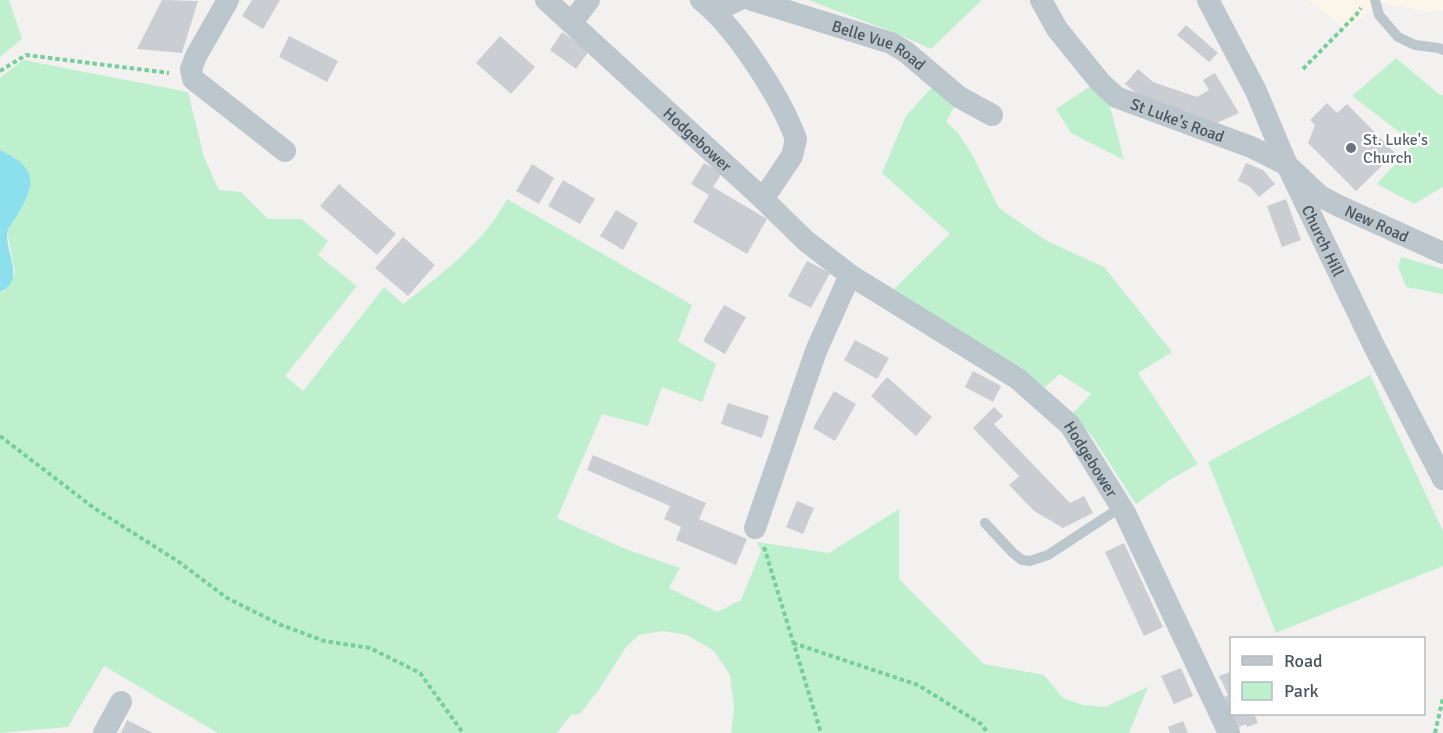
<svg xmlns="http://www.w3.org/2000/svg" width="1443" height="733" font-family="Signika,sans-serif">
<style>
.commercial{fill:#fcf6ea}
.green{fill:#bff0ce}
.water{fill:#8cdfed}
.building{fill:#caced3}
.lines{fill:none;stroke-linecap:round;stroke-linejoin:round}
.path{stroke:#77ce9d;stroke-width:4;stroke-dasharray:4.5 3;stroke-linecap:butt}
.service{stroke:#bcc6cd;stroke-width:10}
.minor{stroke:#bcc6cd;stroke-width:22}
.worship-dot{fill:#6b7280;stroke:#fff;stroke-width:2}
.labels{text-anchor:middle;stroke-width:4.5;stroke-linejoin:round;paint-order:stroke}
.street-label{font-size:16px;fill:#48555e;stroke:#fff}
.worship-label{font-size:16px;fill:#5b616d;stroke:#fff;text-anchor:start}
</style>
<rect width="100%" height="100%" fill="#f3f0f0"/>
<path class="commercial" d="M1307,0h136v10l-13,2 -49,-10 -34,27z"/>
<path class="green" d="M0,0h9l13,39 -22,18z
M808,0h174l-51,49 -38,-17z
M1396,58l44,37h3v92l-29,17 -37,-20 37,-41 -62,-47z
M23,60l165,32 16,65 15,33 22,2 27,27h33l27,22 -10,14 39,31 -72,90 18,15 81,-104 19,17c36,-28 84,-64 104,-105l185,106 -14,36 38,23 -14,38 -40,-15 -14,39 -46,-12 -45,104 66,30 57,20 -11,20 48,24 24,-12 20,-49 -4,-9 72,11 70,-44v70l85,85 60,11 19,23 20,7 22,2 43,-20 -19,46h-398l3,-25 -4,-33 -16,-24 -27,-16 -24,-4 -24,4 -13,12 -26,41 -20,26 -9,1 -14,18h-339l-114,-67 -36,61 -68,6v-441h3l12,-19 -8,-41 23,-42v-13l-15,-19 -15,-8v-72z
M1092,85l18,21 14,54 -53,-27 -15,-24z
M932,87l22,20 -8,15 12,11 15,23 26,52 48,33 57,26 68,85 -34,21 60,91 -27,15 -35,25 -44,-68 -20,-22 19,-20 -31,-20 -15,13 -57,-38 -97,-57 59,-58 -68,-61 24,-57z
M1401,257l42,12v25l-37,-7 -8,-20z
M1370,375l73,156v35l-167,67 -68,-171z"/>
<path class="water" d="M0,150c36,17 38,32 17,65 -3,6 -10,13 -10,20 0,21 18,45 -7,57z"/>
<path class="building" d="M162,0l36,1 -16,52 -45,-4z
M252,0h28l-17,29 -21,-13z
M1186,25l32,28 -9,9 -32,-27z
M562,32l27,19 -13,18 -26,-19z
M289,36l49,25 -11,21 -48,-25z
M500,36l35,31 -24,27 -35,-31z
M1138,69l15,13 44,15 12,-7 -6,-10 12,-7 24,40 -22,10 -77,-27 -15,-12z
M1327,103l10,10 10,-9 48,49 -39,38 -48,-48 7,-18 -5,-5z
M704,163l18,10 -9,14 54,32 -20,35 -54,-32 16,-27 -18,-11z
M1246,163l17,7 12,14 -16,13 -10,-11 -11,-5z
M532,164l22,14 -15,26 -23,-13z
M563,180l32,19 -15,25 -32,-18z
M339,184l57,50 -19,21 -57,-49z
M1286,199l15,41 -19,7 -15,-41z
M616,210l22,13 -15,27 -23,-14z
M403,237l32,28 -27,31 -33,-28z
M807,261l23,12 -19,35 -23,-12z
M724,305l22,12 -21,37 -22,-13z
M855,340l34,18 -12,21 -33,-19z
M973,371l28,15 -8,16 -28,-15z
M887,377l45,40 -16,19 -45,-40z
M834,391l22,13 -21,37 -22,-13z
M728,403l41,13 -7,22 -41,-14z
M994,407l9,9 -9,8 76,79 14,-7 9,17 -30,15 -29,-17 -25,-26 10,-9 -46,-48z
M593,455l113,48 -7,16 48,20 -11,26 -60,-25 5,-13 -17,-8 6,-13 -83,-36z
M797,501l17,7 -11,26 -17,-7z
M1124,543l39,84 -19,9 -39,-84z
M1181,668l12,28 -19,8 -13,-28z
M1232,671v43h22l4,9 -11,4 -1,-3 -9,4 -13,-31 4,-2 -9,-19z
M127,720l26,13h-32z
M1183,721l5,12h-18l-2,-6z"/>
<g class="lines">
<path class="path" d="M1303,69l53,-54 5,-7
M0,71l26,-16 143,18
M0,436l94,72 85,54 48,36 54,27 43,16 46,7 50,25 43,60
M764,547l57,186
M793,643l125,42 63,39 7,9
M1435,733l8,-35"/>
<path class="service" d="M1375,0l4,15 19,22 17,8 24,3 4,2
M985,523l28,30 9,7 8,1 18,-6 73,-48"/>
<g class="minor">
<path d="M228,0l-32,56 -5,13 2,10 92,72"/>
<path id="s1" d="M546,0l217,199 43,42 44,34 168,104 52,46 55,88 104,220"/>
<path d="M701,0c35,28 79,96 95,139l-4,17 -29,43"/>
<path id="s2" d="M752,0l139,43 15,9 53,45 33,18"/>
<path id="s3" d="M1041,0l16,29 43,53 16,15 135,50 36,18 33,31 19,10 104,47"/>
<path id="s4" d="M1208,0l48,91 31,74 87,181 69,133"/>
<path d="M715,11l23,-11"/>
<path d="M572,22l17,-22"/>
<path d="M755,528l61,-177 34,-76"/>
<path d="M104,733l17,-31"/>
</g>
</g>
<circle class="worship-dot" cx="1351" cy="148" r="6"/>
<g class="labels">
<g class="street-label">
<text dy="6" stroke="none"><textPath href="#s2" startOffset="135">Belle Vue Road</textPath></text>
<text dy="6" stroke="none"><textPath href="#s3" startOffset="189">St Luke's Road</textPath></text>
<text dy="6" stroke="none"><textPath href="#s1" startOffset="206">Hodgebower</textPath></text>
<text dy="6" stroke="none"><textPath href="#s3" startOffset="416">New Road</textPath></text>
<text dy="6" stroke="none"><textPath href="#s4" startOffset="267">Church Hill</textPath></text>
<text dy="6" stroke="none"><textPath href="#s1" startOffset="717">Hodgebower</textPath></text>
</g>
<g class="worship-label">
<text x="1363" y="145">St. Luke's<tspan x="1363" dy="18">Church</tspan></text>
</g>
</g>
<rect x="1230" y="637" width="195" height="78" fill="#ffffff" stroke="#b6bbbf" stroke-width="1.5"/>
<rect x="1242" y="656" width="30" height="9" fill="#bcc6cd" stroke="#b6bbbf" stroke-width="1.5"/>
<text x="1284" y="667" font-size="18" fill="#48555e">Road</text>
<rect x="1242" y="682" width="30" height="18" fill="#bff0ce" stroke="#b6bbbf" stroke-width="1.5"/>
<text x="1284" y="697" font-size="18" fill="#48555e">Park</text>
</svg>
